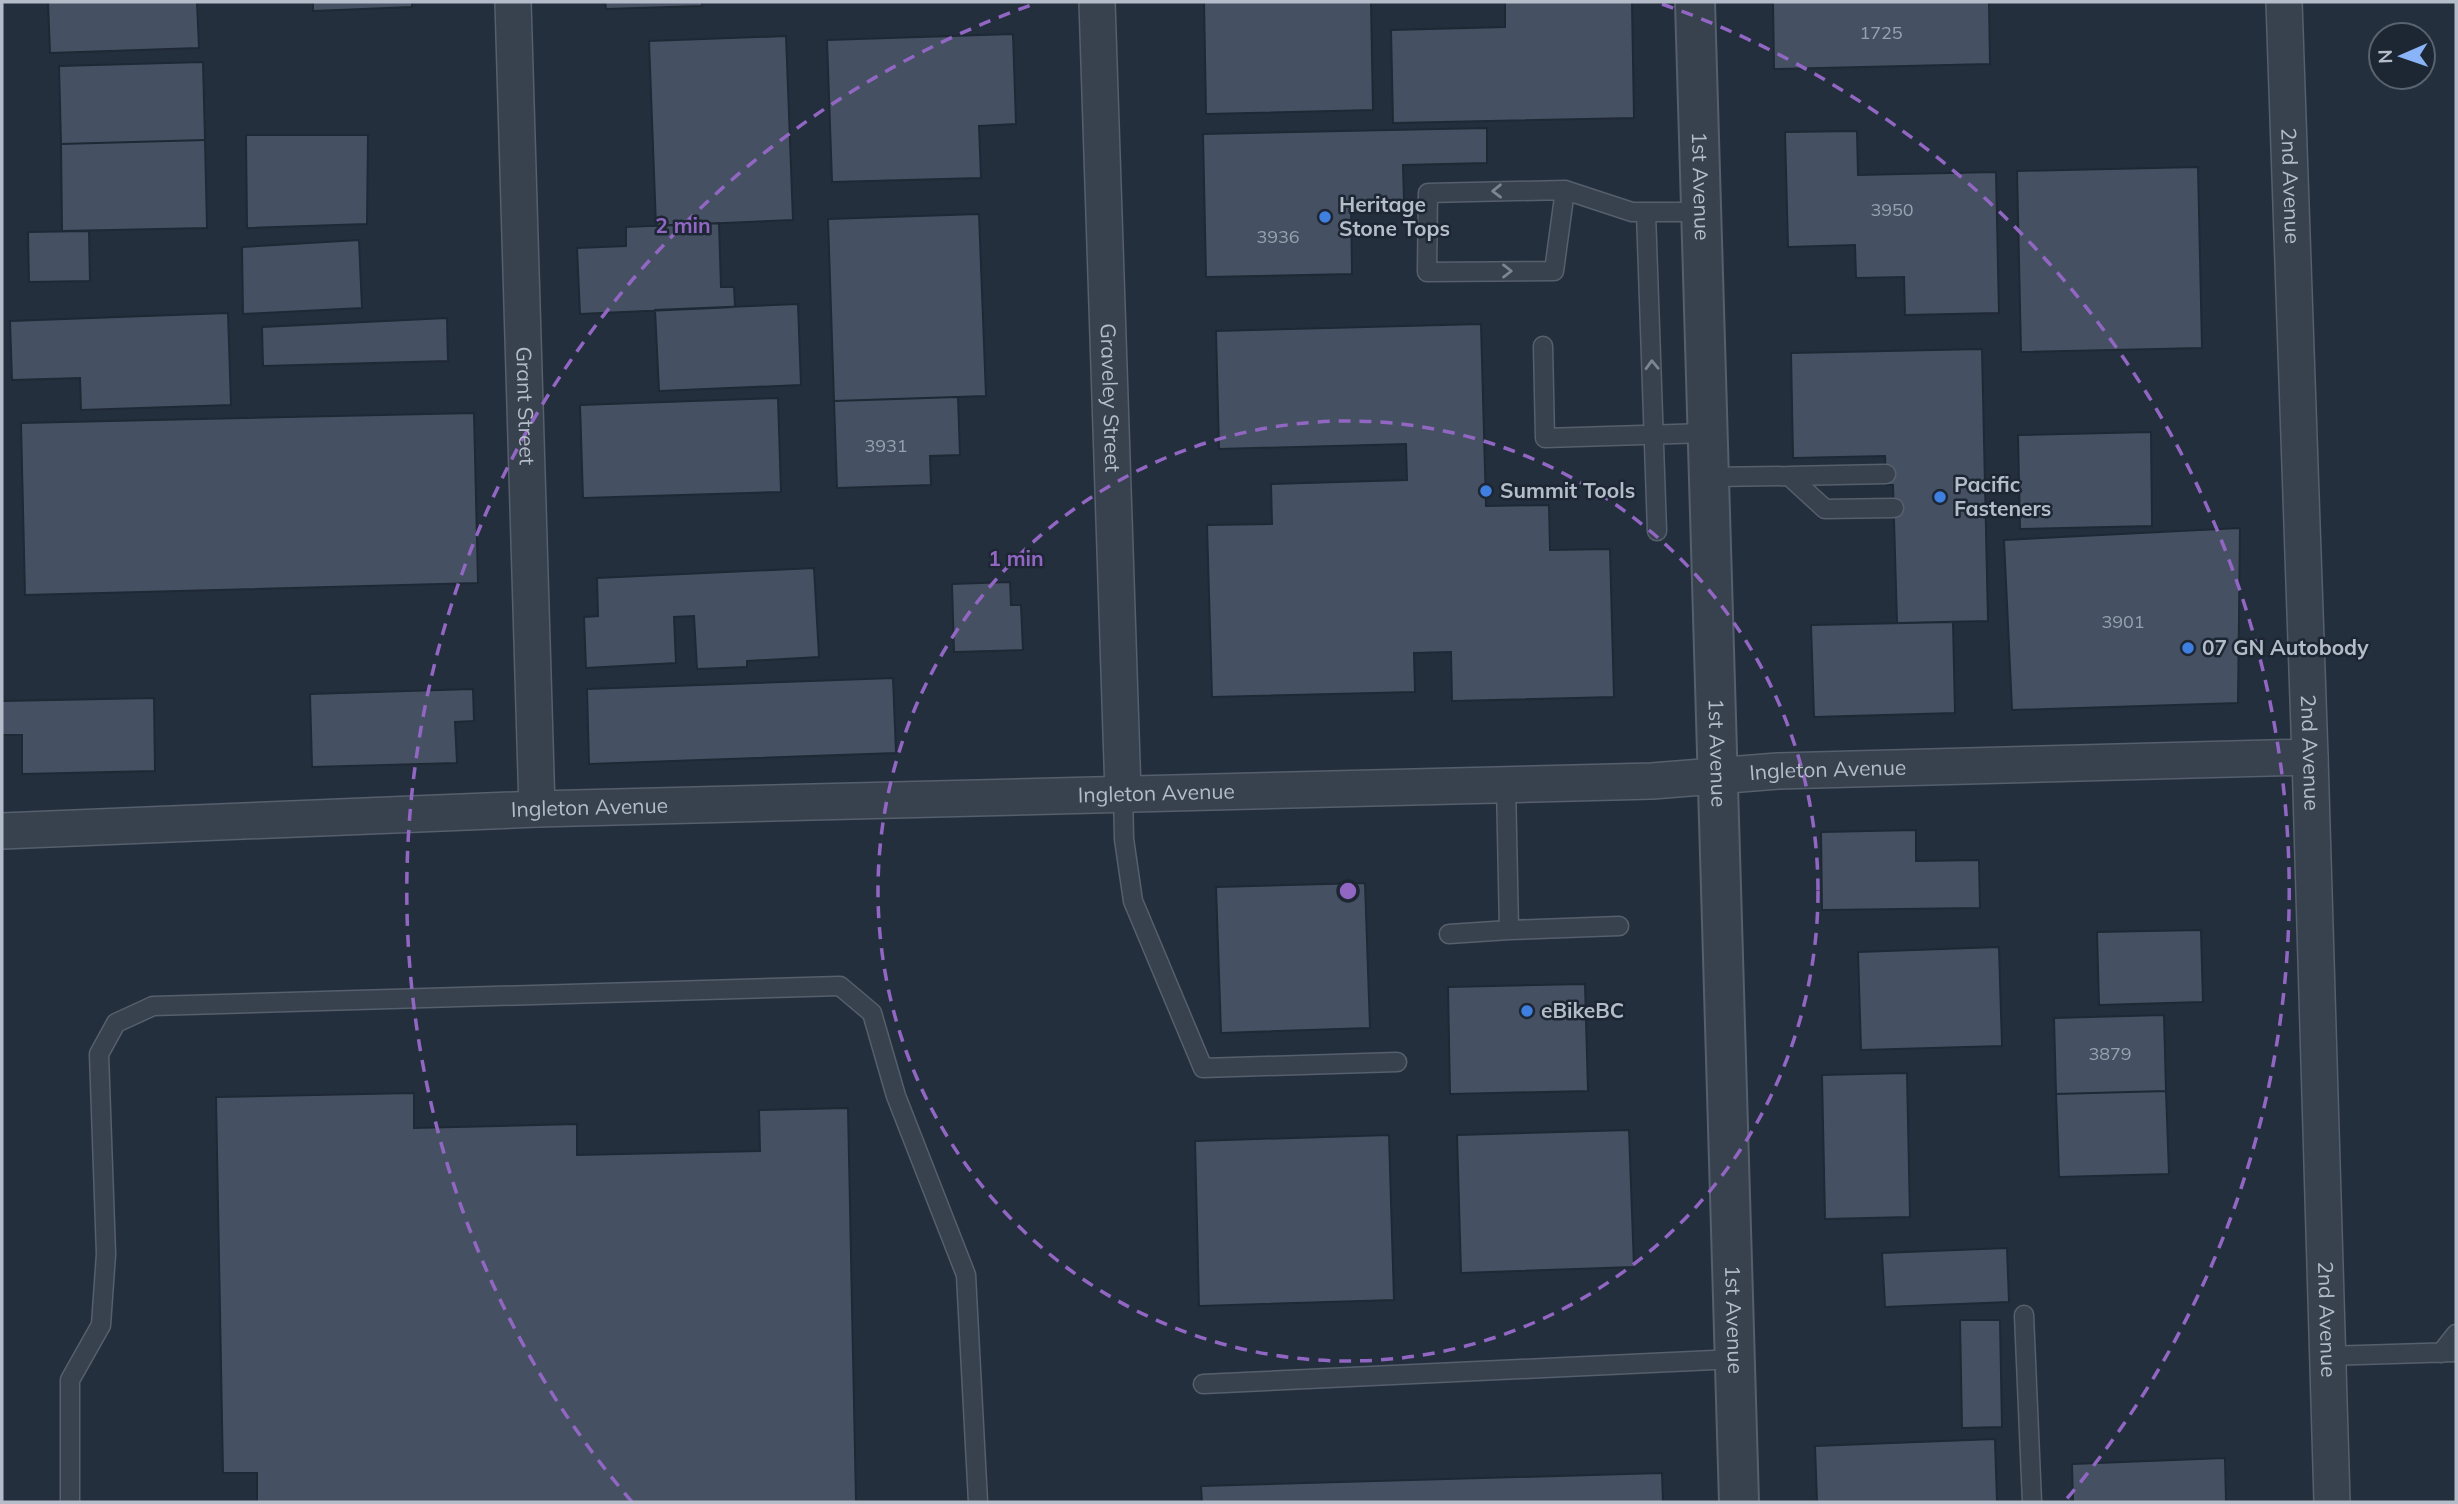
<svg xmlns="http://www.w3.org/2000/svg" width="2458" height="1504" font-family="Mulish,sans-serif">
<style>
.building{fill:#455162;stroke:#1f2835;stroke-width:2}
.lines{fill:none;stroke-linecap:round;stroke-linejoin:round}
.service-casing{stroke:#565f6c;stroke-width:21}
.minor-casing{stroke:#565f6c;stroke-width:38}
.tertiary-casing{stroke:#565f6c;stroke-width:42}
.service{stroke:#38414e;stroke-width:18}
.minor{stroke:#38414e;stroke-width:35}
.tertiary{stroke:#38414e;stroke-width:38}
.oneway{stroke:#7c8592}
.ring{fill:none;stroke:#9266c3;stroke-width:3.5;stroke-dasharray:12 9}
.shop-dot{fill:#3f7fe0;stroke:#1d2633;stroke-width:2.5}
.labels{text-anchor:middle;stroke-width:5;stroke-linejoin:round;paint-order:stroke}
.number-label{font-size:18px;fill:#98a1af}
.street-label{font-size:21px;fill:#b4bcc9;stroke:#1d2633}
.poi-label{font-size:21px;font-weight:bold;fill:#b4bcc9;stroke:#1d2633;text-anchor:start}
.centre{fill:#9266c3;stroke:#1d2633;stroke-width:3.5}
.ring-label{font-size:21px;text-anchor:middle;font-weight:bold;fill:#9266c3;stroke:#1d2633;stroke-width:5;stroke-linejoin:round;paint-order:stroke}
</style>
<rect width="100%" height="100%" fill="#242f3e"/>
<path class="building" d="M48,2h149l2,46 -149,5z
M313,2h99v5l-99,4z
M605,2h97v4l-96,3z
M1204,2h167l2,108 -167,4z
M1505,2h127l2,116 -241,5 -2,-93 114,-3z
M1773,2h216l1,62 -216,5z
M1013,34l3,90 -37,2 2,52 -149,4 -5,-142z
M786,36l7,184 -137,6 -7,-185z
M203,62l2,78 -144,4 -2,-78z
M1487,128v35l-84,2 1,35 -53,1 1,73 -146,3 -3,-143z
M1857,131l1,44 138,-3 3,141 -94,2 -1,-38 -48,1 -1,-33 -67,2 -3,-115z
M246,135h122l-1,89 -120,4z
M205,140l2,88 -145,3 -1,-87z
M2198,167l4,181 -181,4 -4,-181z
M979,214l7,182 -152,5 -6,-182z
M719,223l2,64h13l1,20 -155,7 -3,-66 49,-2v-19z
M89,231l1,50 -61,1 -1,-50z
M359,240l3,68 -119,6 -1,-67z
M798,304l3,81 -142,6 -4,-81z
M228,313l3,92 -150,5 -1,-32 -68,2 -2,-59z
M447,318l1,43 -185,5 -1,-39z
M1481,324l5,182 63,-1 1,45 60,-1 4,148 -162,4 -1,-49 -37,1 1,39 -203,5 -5,-172 65,-1 -1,-40 136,-4 -1,-36 -187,5 -3,-118z
M1982,349l6,272 -91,2 -4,-138h-7l-1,-29 -92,2 -2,-105z
M958,397l2,58 -30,1 1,29 -94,3 -3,-87z
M778,398l3,94 -198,6 -3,-93z
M474,413l4,170 -453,12 -4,-172z
M2151,432l1,94 -132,3 -2,-94z
M2240,528l-2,175 -226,7 -8,-170z
M814,568l5,89 -72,4v6l-50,2 -3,-53 -20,1 2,46 -90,5 -2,-51 14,-1 -1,-38z
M1010,582l1,23h10l2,45 -69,2 -2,-68z
M1953,622l2,91 -141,4 -3,-92z
M893,678l3,75 -307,11 -2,-75z
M473,689l1,32 -19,1 2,41 -145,4 -2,-73z
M154,698l1,73 -133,3v-39h-20v-34z
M1916,830v31l63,-1 1,48 -158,2 -1,-78z
M1365,883l5,145 -149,5 -5,-146z
M2201,930l2,72 -104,3 -2,-73z
M1999,947l3,99 -141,4 -3,-98z
M1585,984l3,107 -138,3 -2,-107z
M2164,1015l2,76 -110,3 -2,-76z
M1907,1073l3,144 -85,2 -3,-144z
M2166,1091l3,83 -110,3 -3,-83z
M414,1093v35l163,-4v31l183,-4 -1,-41 89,-2 8,394h-599v-29h-34l-7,-376z
M1629,1130l5,137 -173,6 -4,-138z
M1389,1135l5,165 -195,6 -4,-165z
M2007,1248l2,54 -124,5 -3,-54z
M1960,1320h40l2,107 -40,1z
M1995,1439l2,63h-180l-2,-56z
M2225,1458l1,44h-153l-1,-38z
M1662,1473l1,29h-461l-1,-16z"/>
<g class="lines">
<defs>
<path id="service" d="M1565,190l-11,81 -127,1 1,-79 137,-3 67,22h69
M1646,213l11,318
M1543,346l2,92 162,-5
M1789,476l97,-2
M1709,477l80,-1 36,33 69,-1
M1506,784l3,146 110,-4
M1123,793l1,46 9,62 70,167 194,-6
M1449,934l60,-4
M2024,1315l8,187
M2441,1353l15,-19
M2327,1356l129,-4
M1203,1384l532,-25
M70,1502v-122l31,-55 5,-71 -7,-200 17,-31 37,-17 687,-20 32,27 24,83 70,179 12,227"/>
<g id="minor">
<path id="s1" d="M513,2l24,807"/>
<path id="s2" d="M1097,2l26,791"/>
<path id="s3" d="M2284,2l26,755 22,745"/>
<path id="s4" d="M2,831l535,-22 1115,-28 126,-10 532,-14"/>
</g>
<g id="tertiary">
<path id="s5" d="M1695,2l44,1500"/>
</g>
</defs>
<use href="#service" class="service-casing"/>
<use href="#minor" class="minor-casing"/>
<use href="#tertiary" class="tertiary-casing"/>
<use href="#service" class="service"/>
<use href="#minor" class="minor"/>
<use href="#tertiary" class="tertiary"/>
</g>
<defs><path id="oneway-chevron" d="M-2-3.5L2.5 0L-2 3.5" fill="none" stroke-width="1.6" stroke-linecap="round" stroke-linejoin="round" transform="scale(1.75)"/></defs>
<g class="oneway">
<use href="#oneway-chevron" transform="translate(1497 191) rotate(179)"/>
<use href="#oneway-chevron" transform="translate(1507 271)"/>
<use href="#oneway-chevron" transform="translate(1652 365) rotate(-92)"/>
</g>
<g class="ring">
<circle cx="1348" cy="891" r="470"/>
<path d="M632 1502A941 941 0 0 1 1034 4M1662 4A941 941 0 0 1 2064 1502"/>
</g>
<g class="shop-dot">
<circle cx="1325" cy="217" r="7"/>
<circle cx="1486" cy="491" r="7"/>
<circle cx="1940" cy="497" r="7"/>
<circle cx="2188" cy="648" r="7"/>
<circle cx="1527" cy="1011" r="7"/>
</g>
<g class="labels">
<g class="number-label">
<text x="1881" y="39">1725</text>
<text x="1892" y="216">3950</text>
<text x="1278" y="243">3936</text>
<text x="886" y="452">3931</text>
<text x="2123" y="628">3901</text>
<text x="2110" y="1060">3879</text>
</g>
<g class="street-label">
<text dy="7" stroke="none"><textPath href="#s5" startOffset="184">1st Avenue</textPath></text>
<text dy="7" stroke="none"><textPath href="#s3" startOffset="184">2nd Avenue</textPath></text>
<text dy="7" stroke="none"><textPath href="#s2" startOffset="396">Graveley Street</textPath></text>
<text dy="7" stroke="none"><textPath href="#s1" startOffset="404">Grant Street</textPath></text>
<text dy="7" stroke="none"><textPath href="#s5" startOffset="751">1st Avenue</textPath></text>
<text dy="7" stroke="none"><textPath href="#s3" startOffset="751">2nd Avenue</textPath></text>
<text dy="7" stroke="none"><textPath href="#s4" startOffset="1827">Ingleton Avenue</textPath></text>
<text dy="7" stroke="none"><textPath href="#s4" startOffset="1155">Ingleton Avenue</textPath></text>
<text dy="7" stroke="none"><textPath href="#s4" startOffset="588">Ingleton Avenue</textPath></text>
<text dy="7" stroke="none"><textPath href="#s5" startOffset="1318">1st Avenue</textPath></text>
<text dy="7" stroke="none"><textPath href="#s3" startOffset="1318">2nd Avenue</textPath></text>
</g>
<g class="poi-label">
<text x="1339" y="212">Heritage<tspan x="1339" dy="24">Stone Tops</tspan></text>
<text x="1954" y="492">Pacific<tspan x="1954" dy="24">Fasteners</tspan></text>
<text x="1500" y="498">Summit Tools</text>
<text x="2202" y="655">07 GN Autobody</text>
<text x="1541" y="1018">eBikeBC</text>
</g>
</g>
<circle cx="1348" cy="891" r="10" class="centre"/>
<g class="ring-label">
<text x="683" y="233">2 min</text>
<text x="1016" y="566">1 min</text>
</g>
<rect width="2458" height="1504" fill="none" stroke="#b4bcc9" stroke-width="7"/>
<g transform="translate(2402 56) rotate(268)"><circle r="33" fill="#1d2633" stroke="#59626f" stroke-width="2"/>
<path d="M0-5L12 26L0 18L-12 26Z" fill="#8ab4f8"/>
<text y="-10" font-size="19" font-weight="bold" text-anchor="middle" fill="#b4bcc9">N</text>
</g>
</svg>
